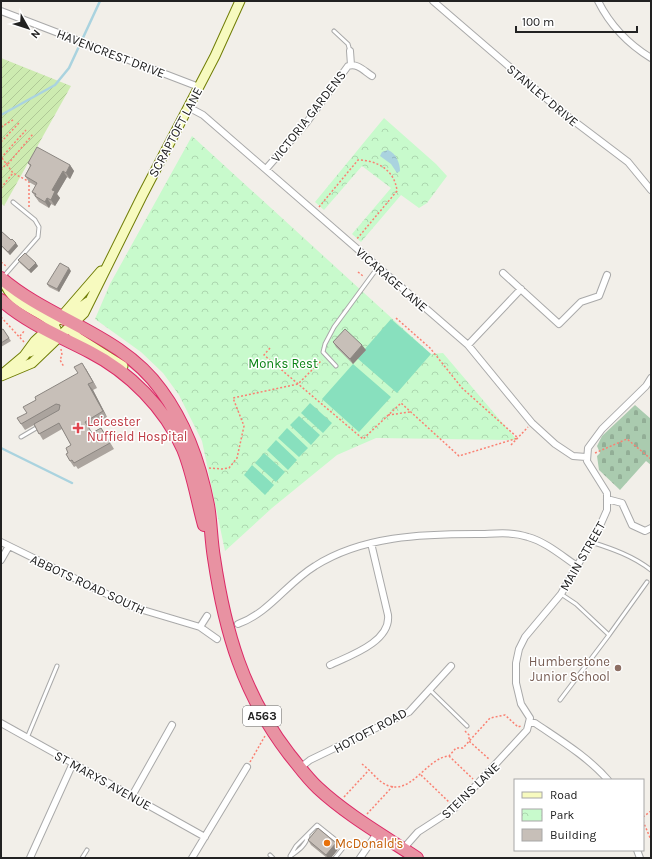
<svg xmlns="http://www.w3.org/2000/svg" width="652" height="859" font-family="Karla,sans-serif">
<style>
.cemetery{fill:url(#cemetery-stones)}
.park{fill:url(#park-crowns)}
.garden{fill:url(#garden-furrows)}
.pitch{fill:#88e0be}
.water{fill:url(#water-ripples)}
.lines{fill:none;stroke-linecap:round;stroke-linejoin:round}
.stream{stroke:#aad3df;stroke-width:2.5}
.lane-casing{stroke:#a9a9a9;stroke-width:5}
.street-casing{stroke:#a9a9a9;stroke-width:8}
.secondary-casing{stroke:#707d05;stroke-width:11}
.highway-casing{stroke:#dc2a67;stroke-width:14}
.path{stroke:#fa8072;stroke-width:1.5;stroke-dasharray:2 2;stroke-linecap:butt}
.lane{stroke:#fff;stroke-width:3}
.street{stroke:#fff;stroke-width:6}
.secondary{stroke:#f7fabf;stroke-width:9}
.highway{stroke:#e892a2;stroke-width:12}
.wall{fill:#aba49e}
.shaded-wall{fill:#8b8681}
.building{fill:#c7bfb8;stroke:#8b8681}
.health-dot{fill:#e0444e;stroke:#fff;stroke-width:1.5}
.education-dot{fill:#8d6e63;stroke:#fff;stroke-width:1.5}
.food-dot{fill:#e8710a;stroke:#fff;stroke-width:1.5}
.labels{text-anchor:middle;stroke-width:3;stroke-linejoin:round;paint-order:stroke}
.shield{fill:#fff;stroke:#646464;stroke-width:1}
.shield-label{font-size:12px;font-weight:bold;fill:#222}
.street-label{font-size:13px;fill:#222;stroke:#fff}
.park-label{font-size:13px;fill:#0c8416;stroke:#fff}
.health-label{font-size:13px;fill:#be3a42;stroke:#fff;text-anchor:start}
.education-label{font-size:13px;fill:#785e54;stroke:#fff;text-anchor:end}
.food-label{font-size:13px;fill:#c56008;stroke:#fff;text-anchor:start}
</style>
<defs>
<pattern id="cemetery-stones" width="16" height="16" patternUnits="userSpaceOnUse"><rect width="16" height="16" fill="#aacbaf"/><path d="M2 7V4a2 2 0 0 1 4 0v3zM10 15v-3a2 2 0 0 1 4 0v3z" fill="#92ae96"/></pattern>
<pattern id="park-crowns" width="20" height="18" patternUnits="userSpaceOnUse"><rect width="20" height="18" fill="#c8facc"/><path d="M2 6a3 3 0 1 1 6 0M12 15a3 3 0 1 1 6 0" fill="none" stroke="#acd6af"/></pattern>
<pattern id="garden-furrows" width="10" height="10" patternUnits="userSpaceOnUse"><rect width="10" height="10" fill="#cdebb0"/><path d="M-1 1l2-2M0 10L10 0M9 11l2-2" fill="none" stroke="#b0c997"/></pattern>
<pattern id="water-ripples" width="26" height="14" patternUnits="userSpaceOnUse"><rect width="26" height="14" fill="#aad3df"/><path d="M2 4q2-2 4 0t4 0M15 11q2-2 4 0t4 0" fill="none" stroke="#92b5bf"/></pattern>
</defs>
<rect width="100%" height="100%" fill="#f2efe9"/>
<path class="cemetery" d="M635,405l16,14v46l-5,-4 -26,29 -21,-20 -2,-14 3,-3 -3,-7 5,-10z"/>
<path class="park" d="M384,118l52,46 11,12 -20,27 -8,5 -18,-13 -40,47 -9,-8 39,-46 -29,-22 -38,44 -9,-8z
M192,136l239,218 12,-1 74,87 -141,-2 -39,17 -65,53 -47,43 -23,-110 -23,-46 -16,-22 -22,-21 -46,-33 15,-35z"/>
<path class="garden" d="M1,58l70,28 -67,120 -3,-3z"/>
<path class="pitch" d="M391,319l40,35 -34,39 -40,-35z
M353,364l38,33 -32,35 -37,-33z
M310,403l22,20 -9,10 -22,-20z
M299,416l21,19 -9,10 -21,-20z
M287,428l21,20 -9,9 -21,-19z
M276,440l21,20 -9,10 -21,-20z
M264,453l21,19 -9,10 -21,-19z
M252,465l22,20 -9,10 -21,-20z"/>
<path class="water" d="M388,150c8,3 12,13 12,21l-3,2 -6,-9 -11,-8 2,-4z"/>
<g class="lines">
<path class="stream" d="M1,115l54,-30 14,-17 31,-67
M1,448l71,35"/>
<defs>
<path id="lane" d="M334,31l14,13 2,7
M4,276l34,-39 1,-10 -4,-7 -22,-18
M336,366l-13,-14 2,-8 9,-17 44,-60
M21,437l17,-10
M591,542c22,7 42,14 60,28
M609,635l38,-53
M430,690l37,36
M560,700l49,-65 -33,-31 -15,-10
M27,738l30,-72
M270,855l3,3
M292,855c7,-5 14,-10 16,-19
M82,858l5,-8
M291,858l-1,-2 6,-10 21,-21 25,20 1,3 -8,10"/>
<path id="street" d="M433,1l129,111 66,50 23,28
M598,1c12,24 30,43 53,57
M1,11l198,76
M350,51l1,14
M188,107l15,8 265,230 64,78 23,21 18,12 13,1
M266,169l41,-47 41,-56c10,-3 16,5 24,10
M503,273l56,51 22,-22 18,-6 8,-21
M468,345l53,-56
M607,499l15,4 10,22 13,6 6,-3
M1,542l132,65 67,20 17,12
M1,560l8,-14
M238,624c31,-11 49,-41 77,-58 47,-30 107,-32 161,-32 17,0 35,-3 52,3 18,5 34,19 49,29
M200,627l7,-11
M330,665c19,-9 61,-23 58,-50l-17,-72
M1,723l204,114
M530,723h5c25,17 53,34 73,57
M300,768l10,-8 99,-48 42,-46
M132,796l40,-71
M403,849l15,-17 37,-24 72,-78 3,-12 -9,-14 -5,-21v-20l3,-14 6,-12 36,-43 38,-66 8,-18v-17l-20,-32 1,-13 14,-19 44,-43 5,-8
M637,850l3,8
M30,858l43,-95
M192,858l55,-91
M360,858l18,-26"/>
<path id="secondary" d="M4,281c8,28 45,30 52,48
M63,320l25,-18
M69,323l3,8 5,6 46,29
M30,352l26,-17
M5,372l19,-16 11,-15 27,-25 39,-45
M1,376l31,-13 52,-50 58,-117 73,-140 25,-55"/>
<path id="highway" d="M1,278c50,43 120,56 160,112 25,34 39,74 47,115 3,17 3,35 6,53 11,74 29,136 75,196 9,11 18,24 29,34 29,27 66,48 99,70
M1,300c26,23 58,36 89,52 39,20 75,56 93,97 10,24 14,51 21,76"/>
</defs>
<use href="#lane" class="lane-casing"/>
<use href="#street" class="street-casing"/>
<use href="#secondary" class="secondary-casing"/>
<use href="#highway" class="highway-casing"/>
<path class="path" d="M1,127l12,-7
M1,142l18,-19
M1,158l25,-28
M2,158l11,15 15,8
M8,164l25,-30
M1,170l6,-7
M1,188l12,-15
M29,207v-28
M319,207l39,-47c20,0 37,11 39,31l-41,49
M1,262l5,4
M358,272l5,4
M1,317l23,25
M396,318l34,30 32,40 56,50
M20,336l5,-6
M270,348l-6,7 99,84 38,-36 58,53 59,-18
M61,349l1,6 -2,5 4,7
M388,415l22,-3
M511,445l17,-18
M595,453l32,-14 24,20
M209,468l13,1 7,-1 8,-10 7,-32 -11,-28 65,-14 24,-24
M465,731l4,4v6l21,19
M449,756l24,23
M250,762l15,-26
M362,764l7,6
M421,775l29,28
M344,797l25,-27c4,4 9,10 14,13 27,17 42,-25 66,-27l7,-8h7l27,-30 15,-3 13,12 3,-1
M367,814l26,-28
M643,817l8,-6
M643,821l8,19"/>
<use href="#lane" class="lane"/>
<use href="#street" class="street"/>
<use href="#secondary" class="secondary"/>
<use href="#highway" class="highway"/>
</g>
<path class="wall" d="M28,163l42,2 4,6 -4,8 -3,-2 -10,17 3,4 -5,8 -4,-2 -2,4 -10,-6 -7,-10 4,-6 -7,-4 -4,-6 5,-10z
M1,231l10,9 7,6 -8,9 -9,-9z
M18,260l20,6 -7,7 -11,-10z
M71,271l-12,21 -10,-5 -2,-3z
M3,329l8,12 -10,6v-17z
M333,342l33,8 -13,14 -17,-17z
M86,369l11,19 -4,2 14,27 -18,11 3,5 9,-5 4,6 9,15 -36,20 -2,-3 -2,1 -4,-6 -2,-8 3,-8 -9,-16 -19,11 -9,-15 -9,5 -4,-6 6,-11 9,-13z
M308,840l28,3 4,4 -9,11h-4l-16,-13z"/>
<path class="shaded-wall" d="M70,165l4,6 -4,8 -4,-6z
M63,171l4,6 -10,17 3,4 -5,8 -4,-6 1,-10z
M47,198l4,6 -2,4 -4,-6z
M16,243l2,3 -8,9 -2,-3z
M36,263l2,3 -7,7 -2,-3z
M69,268l2,3 -12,21 -2,-3z
M362,345l4,5 -13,14 -3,-5z
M82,363l4,6 11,19 -4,-6z
M88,384l5,6 14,27 -4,-6z
M336,843l4,4 -9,11h-3l-2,-3z"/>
<path class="building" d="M37,147l33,18 -4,8 -3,-2 -11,19 3,1 -4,9 -4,-2 -2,4 -10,-6 1,-2 -4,-2 5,-9 -12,-7 6,-11 -3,-2z
M1,231l10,9 1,-1 4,4 -8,9 -7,-7z
M25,253l11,10 -7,7 -11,-10z
M60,263l9,5 -12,21 -10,-5z
M3,329l6,9 -8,5v-13z
M345,329l17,16 -12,14 -17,-17z
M82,363l11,19 -5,2 15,27 -18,11 7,11 9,-5 9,15 -36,20 -2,-3 -2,1 -4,-7 2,-1 -2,-5 5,-3 -12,-22 -20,11 -5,-10 25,-14 1,-5 -4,-1 -35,20 -4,-6 10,-5 -4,-6 13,-7 -1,-3 43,-24 -4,-6z
M318,828l18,15 -10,12 -18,-15z"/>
<path class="health-dot" d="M76 422h4v4h4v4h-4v4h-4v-4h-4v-4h4z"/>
<circle class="education-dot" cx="618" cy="668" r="4"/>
<circle class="food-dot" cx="327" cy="843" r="4"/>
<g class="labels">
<rect class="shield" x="243" y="706" width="38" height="20" rx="3"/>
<g class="shield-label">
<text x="262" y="720">A563</text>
</g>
<g class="street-label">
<text transform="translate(111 53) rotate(21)" y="5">HAVENCREST DRIVE</text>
<text transform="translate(543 95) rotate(40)" y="5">STANLEY DRIVE</text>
<text transform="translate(308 116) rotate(-52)" y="5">VICTORIA GARDENS</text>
<text transform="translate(175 132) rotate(-62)" y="5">SCRAPTOFT LANE</text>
<text transform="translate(392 279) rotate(41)" y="5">VICARAGE LANE</text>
<text transform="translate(582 556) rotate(-60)" y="5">MAIN STREET</text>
<text transform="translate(88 584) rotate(25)" y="5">ABBOTS ROAD SOUTH</text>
<text transform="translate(370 730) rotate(-28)" y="5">HOTOFT ROAD</text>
<text transform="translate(103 780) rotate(29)" y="5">ST MARYS AVENUE</text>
<text transform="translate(470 790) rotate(-44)" y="5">STEINS LANE</text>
</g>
<g class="park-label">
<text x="283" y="368">Monks Rest</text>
</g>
<g class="health-label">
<text x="87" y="426">Leicester<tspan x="87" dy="15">Nuffield Hospital</tspan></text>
</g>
<g class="education-label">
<text x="610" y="666">Humberstone<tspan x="610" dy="15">Junior School</tspan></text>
</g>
<g class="food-label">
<text x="335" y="848">McDonald's</text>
</g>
</g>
<rect width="652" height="859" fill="none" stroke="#222222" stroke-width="4"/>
<rect x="514" y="779" width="130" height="72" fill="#ffffff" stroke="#a7a7a7"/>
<rect x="522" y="792" width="20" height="6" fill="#f7fabf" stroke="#a7a7a7"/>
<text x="550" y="799" font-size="12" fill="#222222">Road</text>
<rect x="522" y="809" width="20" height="12" fill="url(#park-crowns)" stroke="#a7a7a7"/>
<text x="550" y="819" font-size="12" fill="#222222">Park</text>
<rect x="522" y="829" width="20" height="12" fill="#c7bfb8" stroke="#a7a7a7"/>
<text x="550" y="839" font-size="12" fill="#222222">Building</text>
<g transform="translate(28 28) rotate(129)" stroke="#ffffff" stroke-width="3" paint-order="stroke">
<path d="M0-3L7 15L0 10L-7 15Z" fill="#222222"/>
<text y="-6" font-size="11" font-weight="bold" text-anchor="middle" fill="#222222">N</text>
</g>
<path d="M516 26v6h121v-6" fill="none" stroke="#222222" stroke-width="2"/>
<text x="522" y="26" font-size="12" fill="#222222" stroke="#ffffff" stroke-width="3" paint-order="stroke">100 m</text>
</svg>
